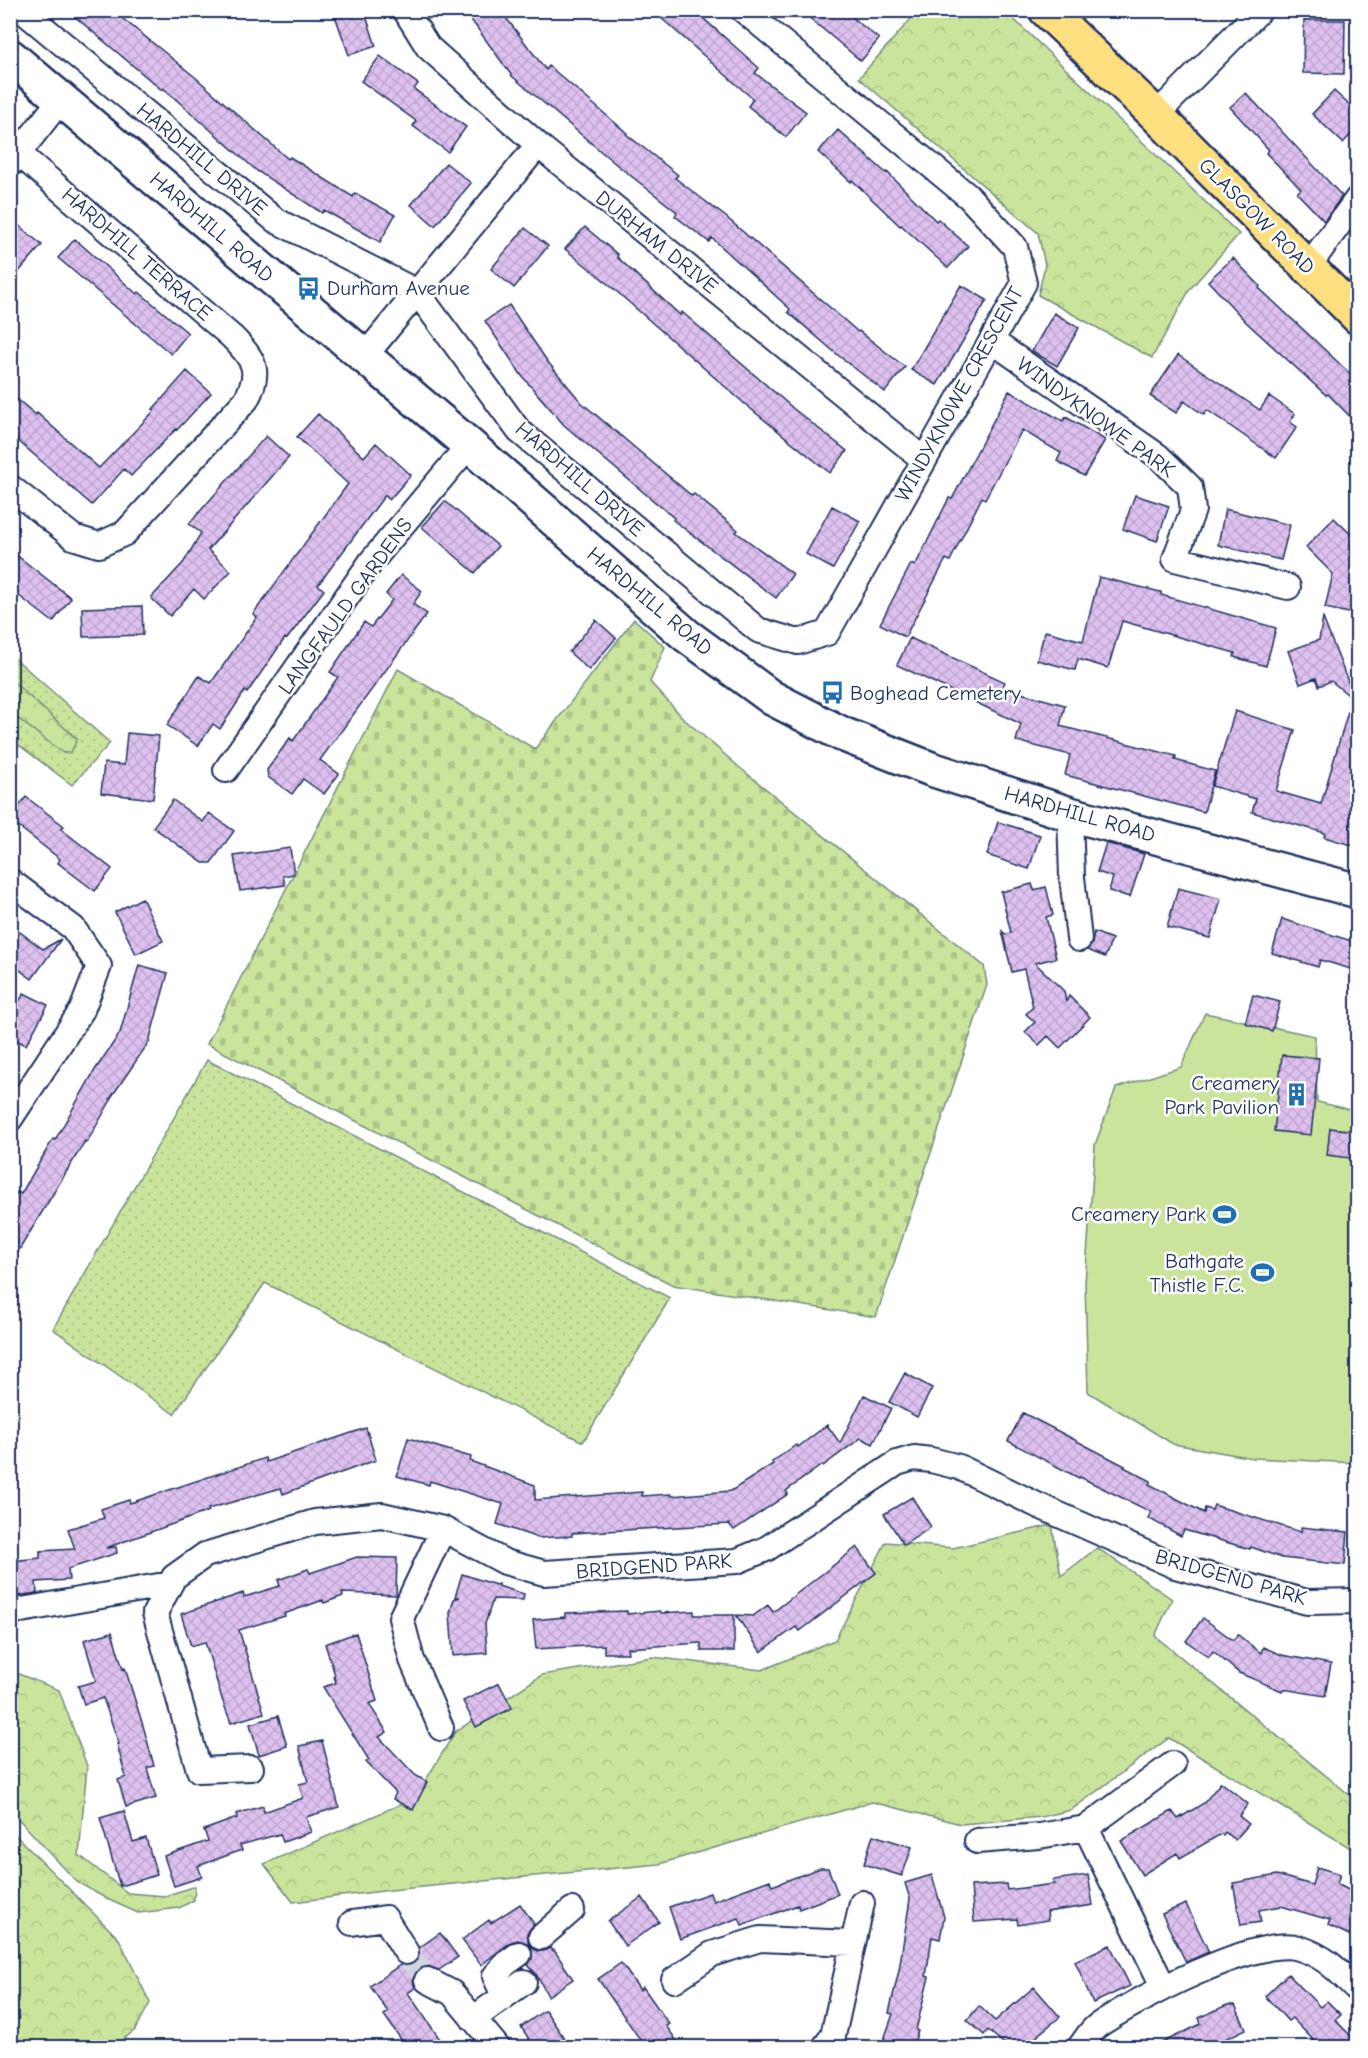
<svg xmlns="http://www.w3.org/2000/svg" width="1368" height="2058" font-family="'Comic Neue',sans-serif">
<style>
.grass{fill:url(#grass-dots);stroke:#728a7c;stroke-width:1.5}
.forest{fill:url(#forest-crowns);stroke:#728a7c;stroke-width:1.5}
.cemetery{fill:url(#cemetery-stones);stroke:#728a7c;stroke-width:1.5}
.pitch{fill:#cae59b;stroke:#728a7c;stroke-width:1.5}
.building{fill:url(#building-cross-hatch);stroke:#1b2f5e;stroke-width:1.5}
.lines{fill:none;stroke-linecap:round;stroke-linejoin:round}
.minor-tunnel{stroke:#d1d5df;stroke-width:24;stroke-dasharray:24 12;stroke-linecap:butt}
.minor-casing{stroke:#1b2f5e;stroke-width:28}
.secondary-casing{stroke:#1b2f5e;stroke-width:38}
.primary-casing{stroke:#1b2f5e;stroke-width:38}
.minor{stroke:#fff;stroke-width:24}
.secondary{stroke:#fff;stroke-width:33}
.primary{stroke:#fedf80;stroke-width:33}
.labels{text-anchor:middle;stroke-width:5;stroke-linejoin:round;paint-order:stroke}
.street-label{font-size:21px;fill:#1b2f5e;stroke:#fff}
.poi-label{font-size:21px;fill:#1b2f5e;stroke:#fff;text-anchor:end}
</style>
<defs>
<pattern id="grass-dots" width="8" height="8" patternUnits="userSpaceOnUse" patternTransform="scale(1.5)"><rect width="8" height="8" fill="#cae59b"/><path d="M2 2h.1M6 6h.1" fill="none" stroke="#adc588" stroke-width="1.8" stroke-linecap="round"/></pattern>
<pattern id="forest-crowns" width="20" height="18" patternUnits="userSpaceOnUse" patternTransform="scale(1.5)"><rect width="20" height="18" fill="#cae59b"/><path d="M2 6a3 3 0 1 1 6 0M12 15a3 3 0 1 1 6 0" fill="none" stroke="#adc588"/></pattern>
<pattern id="cemetery-stones" width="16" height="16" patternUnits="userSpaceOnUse" patternTransform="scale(1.5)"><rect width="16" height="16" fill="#cae59b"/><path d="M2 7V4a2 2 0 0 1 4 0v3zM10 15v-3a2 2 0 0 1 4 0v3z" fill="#adc588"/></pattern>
<pattern id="building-cross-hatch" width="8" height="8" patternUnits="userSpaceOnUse" patternTransform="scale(1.5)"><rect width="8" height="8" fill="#dec1ef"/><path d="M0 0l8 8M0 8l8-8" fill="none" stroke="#bea6cf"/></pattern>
</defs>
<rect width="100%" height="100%" fill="#fff"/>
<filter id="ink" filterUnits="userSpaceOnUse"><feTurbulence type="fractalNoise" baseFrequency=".0167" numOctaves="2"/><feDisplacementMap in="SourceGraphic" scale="12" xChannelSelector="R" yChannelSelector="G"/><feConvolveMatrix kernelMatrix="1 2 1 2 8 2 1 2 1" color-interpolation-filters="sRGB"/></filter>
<g filter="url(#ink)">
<path class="grass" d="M10,654l100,89 -38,42 -61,-46z
M207,1060l463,238 -87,144 -318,-159 -91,131 -121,-85z"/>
<path class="forest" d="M918,11h87l234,223 -49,55 -38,69 -114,-63 7,-30 -7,-32 -179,-155z
M10,679l67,60 -6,13 -8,1 -52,-40z
M1052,1525l9,51 36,-28 75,51 -17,37 202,165v51l-188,-114 -98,72 -30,7 -80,7 -89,-22 -213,62 -268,26 -98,12 -29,-38 151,-66 40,-66 87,-57 110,-18 110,13 73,-30 51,-98 67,6z
M11,1671l48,19 28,76 -8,89 49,38 37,3 30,-10 -1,14 -15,8 -41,5 -31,-14 -30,-17 -66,-71z
M11,1831l108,108 31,64 -15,27 -22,17h-102z"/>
<path class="cemetery" d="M634,619l31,28 -15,35 34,37 55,48 245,199 3,19 -111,332 -203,-32 -466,-241 191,-375 137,80z"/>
<path class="pitch" d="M1205,1013l110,23 2,66 40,9v352l-104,-5 -80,-14 -85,-52 -3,-109 10,-138 21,-57 65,-21z"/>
<path class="building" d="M67,10h45l83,67 93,82 2,-2 63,40 2,-4 40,22 -15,27 -56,-32 -2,3 -65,-42 -94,-83 -1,2z
M333,10h31l12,36 -27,9z
M464,10h36l46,60 3,-4 78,67 -1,1 52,41 -3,3 51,39 132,115 1,-1 46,36 -20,25 -46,-36 -51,-44 2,-3 -78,-71 -3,4 -34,-26 2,-4 -60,-47 -105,-89z
M652,10h42l65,58 -4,5 51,39 -20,25 -38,-31 5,-7z
M800,10h43l36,29 -18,22z
M1304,20h41l-1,54 -41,-1z
M380,56l38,28 -4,5 52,38 -18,25 -35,-26 3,-5 -55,-40z
M1334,91l24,22v14l-15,16 -31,-29z
M1246,93l96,103 -18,25 -27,-28 4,-4 -35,-36 3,-3 -39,-43z
M838,130l48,43 1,-1 49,49 2,-2 30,27 -20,22 -47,-43 -1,1 -48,-46 -1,2 -33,-30z
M446,163l25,20 -36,43 -24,-21z
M10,218l32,27 -32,37z
M585,227l33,28 -1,2 63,58 2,-3 113,98 52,41 -17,22 -84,-68 -146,-128 -35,-28z
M525,228l23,18 -34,42 -23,-19z
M75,239l62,55 2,-2 49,41 -17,21 -113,-96z
M1233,258l27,28 -1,2 99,93v44l-30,-31 -2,1 -80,-73 -38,-41z
M961,285l26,15 -50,85 -26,-15z
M509,305l38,56 35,42 110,93 2,-2 44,36 -2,2 57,42 -17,24 -103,-78 1,-2 -110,-93 -42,-49 -37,-55z
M1054,313l25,15 -22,38 -25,-15z
M1178,355l82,55 9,-14 26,18 -5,8 7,5 -21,31 -69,-48 -3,5 -20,-14 -8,12 -26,-17z
M187,371l24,22 -34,37 -1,-1 -45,47 -7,-7 -32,36 -82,-71v-41l26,22 1,-2 62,55 56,-58 -2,-1z
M1009,391l54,30 3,-4 39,23 -21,36 -27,-15 4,-8 -39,-23 -37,69 -3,-2 -32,64 -4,-2 -41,78 -25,-13 31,-60 4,2 34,-68 3,1z
M318,414l46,43 12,-14 35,32 -22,25 -4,-5 -67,90 6,5 -37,49 -2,-1 -38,55 -2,-2 -25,38 -7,-5 -15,22 -31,-21 32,-49 12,7 46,-66 -4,-3 95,-130 -51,-47z
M266,436l23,21 -81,93 23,21 -27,28 -10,-10 -24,27 -19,-18 33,-36 17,-29 -12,-9z
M1135,495l34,11 -12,35 -34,-12z
M445,501l53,45 -23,27 -53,-46z
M832,506l28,15 -27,48 -27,-15z
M1225,509l65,16 -9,35 -63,-15z
M1334,518l24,23v74l-33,-7 8,-34 -27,-27z
M10,550l61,48 -18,24 -43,-33z
M401,575l21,16 -9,13 14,10 -107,146 19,14 -15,20 -21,-15 -11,15 -24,-17 -1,-7 23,-32 3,3 45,-64 -8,-5 34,-50 7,5 21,-27 -6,-6z
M1099,577l62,15v3l115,33 -10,38 -32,-9 1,-4 -113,-32 -14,47 -30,-9 -3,11 -38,-10 8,-29 38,10z
M142,606l1,29 -60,2 -1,-29z
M1323,618l31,79 4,1v149l-34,-10 1,-4 -73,-21 4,-13 -44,-13 23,-75 60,19 -19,61 45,13 31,-106 -21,-17 -12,5 -3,-8 -16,6 -12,-33 31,-11z
M596,620l20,18 -27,32 -20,-18z
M910,638l95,44 -3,6 63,17 -5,21 116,30 -1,4 40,11 -11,41 -139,-37 5,-20 -54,-14 5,-17 -124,-59z
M127,733l32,3 -6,63 -52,-6 3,-30 20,2z
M26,797l38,29 -3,3 51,40 -17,22 -37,-28 2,-4 -50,-39v-2z
M173,800l30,22 6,-9 25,18 -23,32h-8l-50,-36z
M998,822l42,13 -11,34 -42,-14z
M1106,843l38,11 -14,43 -21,-6 4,-14 -16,-5z
M290,848l4,26 -11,2 2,9 -45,6 -6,-35z
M1032,884l2,6 12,-3 7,28 -7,2 10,41 -21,5 29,28 2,11 3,-6 21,21 -30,31 -12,-12 -9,9 -14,-13 10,-10 -9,-8 7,-7 -9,-38 -12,3 -10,-41 3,3 6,-1 -10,-41z
M1178,888l43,11 -11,39 -43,-11z
M142,898l21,43 -27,13 -21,-42z
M1282,919l76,24v28l-38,-11 -2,7 -46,-14z
M20,932l23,17 18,-10 -29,40 -22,-16v-19z
M1094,932l18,7 -7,18 -18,-7 5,-6z
M139,965l29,8 -19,69 -39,57 1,1 -24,42 -2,-1 -75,124v-63l7,-10 4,2 32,-55 2,1 40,-70 25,-37z
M24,993l24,12 -22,40 -16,-8v-19z
M1253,995l27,7 -8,29 -27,-8z
M1282,1055l37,3 -8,77 -37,-4z
M1330,1128l28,3v28l-31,-4z
M905,1373l27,15 -15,29 -28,-15z
M864,1395l27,13 -18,36 -12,-6 -38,28 -1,-1 -36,26 2,3 -54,36 -5,-6 -157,9v3l-34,2 -41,-14 6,-20 -73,-23 -1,4 -32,-9 11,-38 63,19 -1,4 65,24v15l107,-8v4l29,-2v2l60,-5 42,-27 -1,-2 24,-17 2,2 29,-22 13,18z
M1023,1413l102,53 -1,1 27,14 -2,3 55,29 1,-5 7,2 2,-5 87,27v-5l47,5 -3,33 -63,-7 -31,-11 -1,2 -66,-19 -3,6 -33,-18 3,-6 -71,-35 -1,1 -71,-37z
M366,1428l10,32 -93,34 -2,-6 -73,21 1,2 -103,37 10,-1 1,6 -49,16 1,11 -33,2 1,11 -27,4v-36l30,-3v-7l35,-2 -7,-20 36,-11 -3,-9 28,-9 1,3 135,-45 1,4z
M912,1497l19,30 -27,18 -20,-31z
M857,1547l19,26 -76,58 -4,-4 -35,25 -25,-37 17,1 15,-11 5,7z
M357,1557l40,1 -1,37 -54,-2 1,3 -19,7 -1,-3 -39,14 1,2 -46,14 25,83 -33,10 -9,-24 -17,-57 -14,4 -10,-32 62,-21 1,4 36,-11 -2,-6 30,-11 2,4z
M462,1574l34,11 2,-1v2l26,8 -1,6 -30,-1 -8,25 2,29 -34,3 -3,-43 4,-14 6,-2h-5z
M627,1611v3l33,-3 1,2 33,-2v4h40v36h-33v-8l-74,5 1,5h-24v-8l-68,4 -3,-29 32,-3v-4z
M1203,1618l30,22 5,-5 23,18 2,-6 19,8 49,9 -6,32 -42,-7 -1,2 -43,-18 -26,-22 -4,6 -23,-16z
M112,1632l11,37 2,-1 19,61 10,37 -7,2 9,30 -30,9 -8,-27 8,-3 -9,-33h2l-16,-46 -19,6 -6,-18 18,-5 -12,-41z
M356,1633l21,68 -8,3 18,28 -8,5 36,38 12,7 -14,28 -20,-11 3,-6 -30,-31 3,-2 -46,-73 13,-4 -2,-7 1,-1 -10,-31z
M499,1683l13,25 -36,19 -13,-26z
M278,1716l9,30 -28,9 -9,-31z
M322,1741l17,66 -33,10 5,15 -28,10 -3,-8 -40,11 2,5 -44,16 4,11 -28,9 -10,-30 44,-15 -4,-11 33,-12 -1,-4 27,-8 1,6 39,-14 -4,-14 9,-2 -9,-36z
M1221,1782l27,22 -9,12 10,8 -14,16 -10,-8 -2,3 -2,-1 -41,24 -3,-5 -35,22 -21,-34 51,-30 6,8 26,-16z
M124,1811l9,31 13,-4 11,37 -37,11 -20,-68z
M873,1835l39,12 -10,29 -38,-12z
M1317,1867l23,7 -3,10 21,11v29l-7,12 -23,-11 2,-5 -49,-14 -22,4 2,12 -20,3 -8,-42 44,-8 35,10z
M820,1868h8l10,26 -39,15 -1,-4 -56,20 -3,-7 -59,21 -11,-32 41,-14 3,8 57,-21 2,6z
M932,1875l12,42 -4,22 -8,-2 -6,39 3,1 -13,53 2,1 -6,17h-31l12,-34 -4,-1 10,-43 11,-71 -5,-16z
M1088,1875l5,30 -46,7 1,8 -30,5 -1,-6 -43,3 -3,-36 35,-2 1,6 47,-6 -1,-4z
M642,1897l17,25 -34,24 -17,-25z
M520,1904l14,20 -7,9 2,12 -11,-5 -7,2 -30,23 -19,-25 27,-20 2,3z
M1186,1904l23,48 -23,10 -24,-48z
M440,1933l18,24 -19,13 -12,-4 -8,2 -5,6 -1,6 2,8 -7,5 38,55h-39l-23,-33 4,-3 -18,-26 30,-21 7,1 7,-2 5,-6v-10z
M1110,1945l20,41 -37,17 -18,-42z
M531,1947l6,4h6l7,-3 2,3 2,-1 19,29 -25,17 -12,-22 -8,-9 4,-6z
M621,1963l19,27 3,-3 26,37 -3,2 16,22h-36l-48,-69z
M1288,1974l32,33 7,-6 14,14 -6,5 23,23v5h-37l-29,-30 -4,3 -23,-25z
M1034,1987l26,30 -21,17 -10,14h-20l-21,-18 -4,5 -17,-15 12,-14 16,15z
M1227,2005h8l11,24 -39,19h-56l50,-24 -2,-6z
M545,2010l26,38h-36l-14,-21z"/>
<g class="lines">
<path class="minor-tunnel" d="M406,1952l21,28"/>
<defs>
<path id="minor" d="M22,10l253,210 142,72 102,139 239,199 40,12 29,-9 197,-350 -9,-36 -46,-50 -226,-187
M405,10l23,37 110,98 385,314
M1156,115l104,-105
M10,146l222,191c22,22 30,34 14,63l-121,133 -26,12 -26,-8 -63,-50
M10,164l52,-66
M1308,267l50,-69
M992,341l166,115 32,31 3,23 -18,49 113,28
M364,357l174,-212
M226,770l145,-208 98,-117
M1070,814l2,63 7,62
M10,881l63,47 26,38 -17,44 -72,109
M10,1612l160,-28
M441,1728l-29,-68 -11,-42 42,-89
M251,1768l-52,2 -44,-157 19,-36 31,-22 110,-33 67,-7 61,14 62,33 39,11 193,-12 29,-12 131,-86 17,-5 17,2 28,7 78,38 138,61 132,36 51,-1
M1086,1828l77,158
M977,1841l62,-5 47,-8 87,-64
M352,1923l33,-5 21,34
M541,1937l31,-27
M427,1980l25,13 46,55
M674,1980l38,-26 48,-15 92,4
M504,1996l-9,-20 10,-12 14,-10
M473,2019l51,-37
M824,2048l9,-12 29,-133
M1079,2048c6,-7 11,-17 18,-22 36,-25 160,-91 202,-78 28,9 39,23 59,42"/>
<path id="secondary" d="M10,56l459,389 217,190 86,63 70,36 89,35 139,45 288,77"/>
<path id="primary" d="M1046,10l110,105 202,202"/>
</defs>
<use href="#minor" class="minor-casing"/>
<use href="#secondary" class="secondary-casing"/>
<use href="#primary" class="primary-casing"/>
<use href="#minor" class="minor"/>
<use href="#secondary" class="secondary"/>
<use href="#primary" class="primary"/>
</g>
</g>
<defs>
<symbol id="bus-bare" viewBox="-9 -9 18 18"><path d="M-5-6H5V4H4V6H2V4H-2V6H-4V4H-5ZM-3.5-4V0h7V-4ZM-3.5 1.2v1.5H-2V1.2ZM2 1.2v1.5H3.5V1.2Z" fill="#1f6fb2" stroke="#fff" stroke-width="2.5" paint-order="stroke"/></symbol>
<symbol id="building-bare" viewBox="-9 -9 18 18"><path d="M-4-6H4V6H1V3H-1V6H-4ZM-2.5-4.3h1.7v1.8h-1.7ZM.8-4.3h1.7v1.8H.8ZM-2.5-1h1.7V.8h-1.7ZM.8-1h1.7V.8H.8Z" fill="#1f6fb2" stroke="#fff" stroke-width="2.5" paint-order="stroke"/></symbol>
<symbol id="stadium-bare" viewBox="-9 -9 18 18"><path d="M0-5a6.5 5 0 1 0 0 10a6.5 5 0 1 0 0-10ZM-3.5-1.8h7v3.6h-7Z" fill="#1f6fb2" stroke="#fff" stroke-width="2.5" paint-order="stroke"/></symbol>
</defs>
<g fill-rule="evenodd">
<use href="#bus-bare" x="292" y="272" width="33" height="33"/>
<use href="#bus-bare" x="816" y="676" width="33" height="33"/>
<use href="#building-bare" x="1280" y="1078" width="33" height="33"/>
<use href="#stadium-bare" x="1208" y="1198" width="33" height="33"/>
<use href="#stadium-bare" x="1246" y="1256" width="33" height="33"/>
</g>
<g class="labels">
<g class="street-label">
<text transform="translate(202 159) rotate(40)" y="7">HARDHILL DRIVE</text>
<text transform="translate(1257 216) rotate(45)" y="7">GLASGOW ROAD</text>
<text transform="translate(212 227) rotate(41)" y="7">HARDHILL ROAD</text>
<text transform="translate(657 242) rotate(39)" y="7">DURHAM DRIVE</text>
<text transform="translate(137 254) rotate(41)" y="7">HARDHILL TERRACE</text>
<text transform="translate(959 394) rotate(-61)" y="7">WINDYKNOWE CRESCENT</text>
<text transform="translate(1096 417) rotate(36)" y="7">WINDYKNOWE PARK</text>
<text transform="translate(580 479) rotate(41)" y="7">HARDHILL DRIVE</text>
<text transform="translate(650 601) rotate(40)" y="7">HARDHILL ROAD</text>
<text transform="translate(345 606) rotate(-54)" y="7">LANGFAULD GARDENS</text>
<text transform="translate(1080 814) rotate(16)" y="7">HARDHILL ROAD</text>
<text transform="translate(654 1566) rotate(-4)" y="7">BRIDGEND PARK</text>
<text transform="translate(1231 1577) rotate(16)" y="7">BRIDGEND PARK</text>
</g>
<g class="poi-label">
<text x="327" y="295" text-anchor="start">Durham Avenue</text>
<text x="850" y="700" text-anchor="start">Boghead Cemetery</text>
<text x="1279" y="1090">Creamery<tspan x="1279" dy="24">Park Pavilion</tspan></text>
<text x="1206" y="1221">Creamery Park</text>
<text x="1244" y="1268">Bathgate<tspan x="1244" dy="24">Thistle F.C.</tspan></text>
</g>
</g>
<rect width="1368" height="2058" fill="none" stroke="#fff" stroke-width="36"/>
<rect x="18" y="18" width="1332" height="2022" fill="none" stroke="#1b2f5e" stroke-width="2" filter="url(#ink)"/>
</svg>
